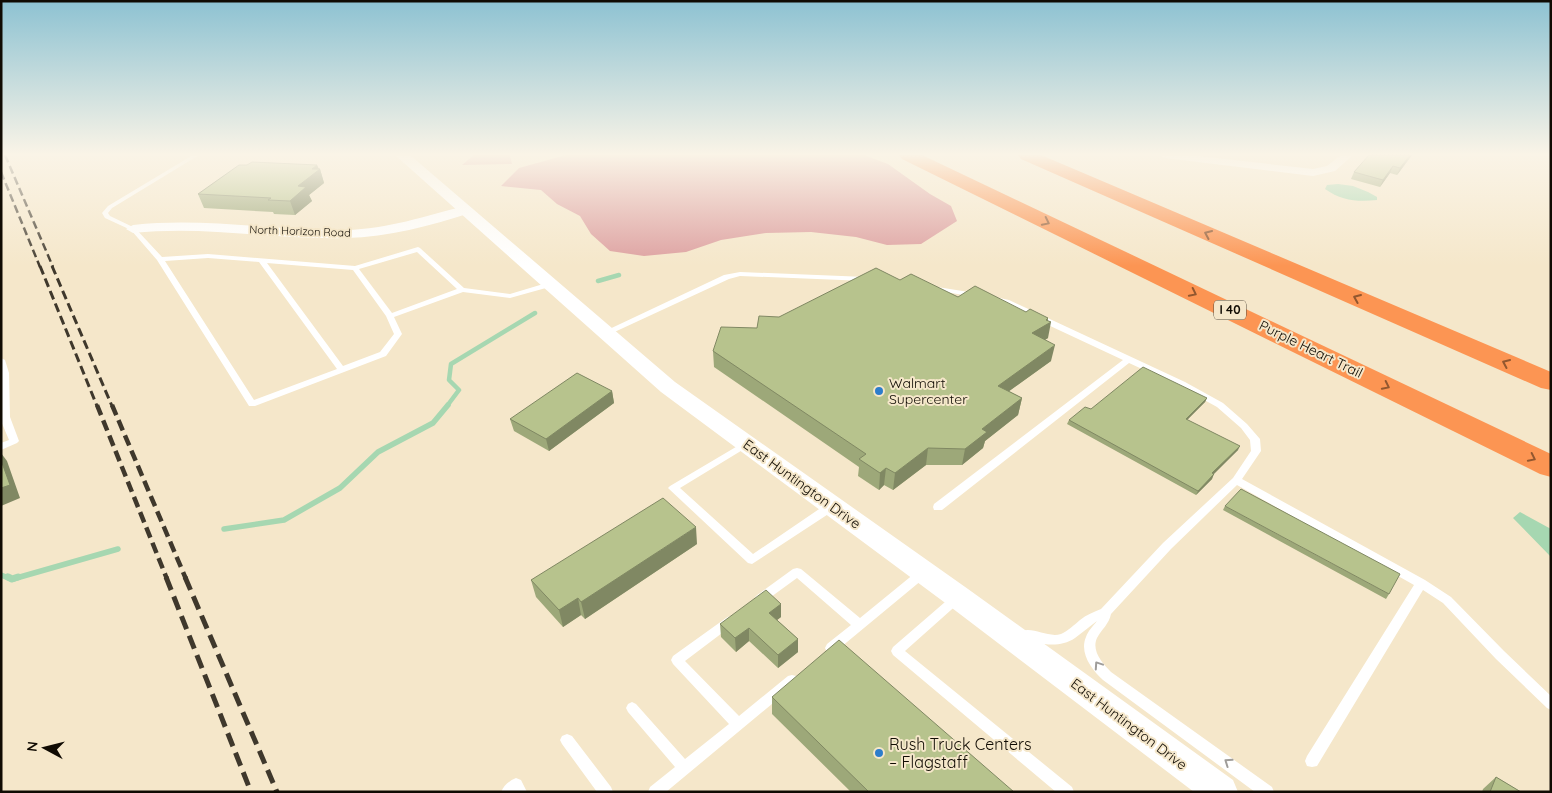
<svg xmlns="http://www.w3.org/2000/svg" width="1552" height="793" font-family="Quicksand,sans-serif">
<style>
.forest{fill:#dda0a0}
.water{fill:#a6d7b1}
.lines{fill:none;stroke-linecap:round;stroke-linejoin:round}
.stream-far2{stroke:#a6d7b1;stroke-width:4.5}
.stream-far1{stroke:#a6d7b1;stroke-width:5.5}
.stream{stroke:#a6d7b1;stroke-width:7}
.service{fill:#fff;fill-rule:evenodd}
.minor{fill:#fff;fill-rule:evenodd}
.tertiary{fill:#fff;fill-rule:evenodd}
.motorway{fill:#fc9553;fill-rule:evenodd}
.rail-far3{stroke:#3f382c;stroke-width:2.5;stroke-dasharray:8 4;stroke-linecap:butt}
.rail-far2{stroke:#3f382c;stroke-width:3;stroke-dasharray:9 4.5;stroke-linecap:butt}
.rail-far1{stroke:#3f382c;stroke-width:4.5;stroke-dasharray:11 5.5;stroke-linecap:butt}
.rail{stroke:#3f382c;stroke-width:5;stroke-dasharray:14 7;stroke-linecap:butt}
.wall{fill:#9da879}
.shaded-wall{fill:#808863}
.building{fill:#b7c38d;stroke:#808863}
.oneway{stroke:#92572f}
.oneway2{stroke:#9f9d9a}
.poi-dot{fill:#2d7dcc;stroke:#f5e7ca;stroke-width:2}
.labels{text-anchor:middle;stroke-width:4;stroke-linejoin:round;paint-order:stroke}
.far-street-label{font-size:11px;fill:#100b03;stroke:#f5e7ca}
.shield{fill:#f5e7ca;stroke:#554d3f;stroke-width:1}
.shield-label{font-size:12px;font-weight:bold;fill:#100b03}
.street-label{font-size:14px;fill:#100b03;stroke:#f5e7ca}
.poi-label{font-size:14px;fill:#100b03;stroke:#f5e7ca;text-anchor:start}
.near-poi-label{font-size:16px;fill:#100b03;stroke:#f5e7ca;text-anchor:start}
</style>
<rect width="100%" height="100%" fill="#f5e7ca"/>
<path class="forest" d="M474,155h36l2,9 -50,1z
M566,155h298l24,9 42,30 21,12 6,15 -36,23 -34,1 -31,-8 -45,-5 -45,1 -45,7 -35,12 -42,4 -34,-5 -19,-17 -11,-18 -23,-12 -16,-14 -40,-4 18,-18z"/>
<path class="water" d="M1338,184l15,2 15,6 9,5v3c-19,2 -35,1 -52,-11l2,-4z
M1520,512l31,17v28l-38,-39z"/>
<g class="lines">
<path class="stream-far2" d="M598,281l21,-6
M447,406l12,-16 -10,-10 2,-16 84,-51"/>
<path class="stream-far1" d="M224,529l60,-9 56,-32 38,-36 55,-29 15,-18
M1,575l10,4
M13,579l105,-30"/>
<path class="stream" d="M8,577l4,2 6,-2"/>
<path class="service" d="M193,155h6l-87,53 -4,5 2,3 25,12 27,29 46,-3 147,12 63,-19 2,1 44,40 46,6 40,-12 4,2 -1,2 -43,12 -47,-6 -69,25 8,17 -16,22 -131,50h-6l-92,-146 -26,-30 -26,-12 -3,-5 6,-7zM417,252l40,37 -65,24 -33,-44zM208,258l51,4 78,107 -83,31 -89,-139zM267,263l86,7 33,46 8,18 -14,18 -37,14z
M740,272l126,5 4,2 -4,2 -126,-5 -11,3 -121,56h-3l-4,-2 123,-58z
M931,286l44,7 4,2 -4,2 -41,-7 -4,-2z
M992,297h3l14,3 176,82 38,21 24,21 13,15 1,12 -19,28 183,101 26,17 53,54 47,45v14l-4,-2 -51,-49 -53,-56 -20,-13 -106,176 -5,1 -5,-1 -2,-5 2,-5 107,-171 -177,-100 -66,64 -60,65c-2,10 -9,15 -14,24 -6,13 6,26 14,34l161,115 2,5h-19l-152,-112c-11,-10 -24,-27 -17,-43 2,-6 7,-11 11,-16 -7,5 -14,11 -22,17 -16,11 -36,6 -53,1l-2,-4 2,-4c12,-4 26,7 39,3 7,-3 13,-9 19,-14 6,-5 14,-8 21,-11l62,-66 70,-65 18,-27 -1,-11 -9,-12 -24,-21 -38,-21 -50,-23 -187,147h-8l-1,-3 1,-3 189,-144 -120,-56 -11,-3 -1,-2z
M1,358l4,2 4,13 1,44 9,24 -2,2 -16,7v-7l8,-3 -8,-19z
M746,441l3,1 2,2 -2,2 -69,42 73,66 75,-51h8l1,3 -1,3 -84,55 -4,-1 -80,-75 2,-2z
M797,568l4,1 59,49 60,-49 4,-1 4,1 1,3 -1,3 -93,77 -4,1 -4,-1 -2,-4 2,-4 24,-19 -54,-47 -33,24 -4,2 -4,-2 -2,-3 2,-3 37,-27z
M956,594l4,2 2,3 -2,3 -55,49 167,136 2,5h-18l-163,-137 -2,-4 2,-4 59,-51z
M730,616l4,2 2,3 -2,3 -49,37 54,55 49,-40 4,-1 4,1 2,4 -2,4 -130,108h-18l2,-5 25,-20 -47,-55 -2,-4 2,-4 4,-2 4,2 49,55 44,-35 -56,-60 -2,-4 2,-4 53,-38z
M567,734l5,2 39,51 2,5h-16l-35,-48 -2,-4 2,-4z
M516,778l5,2 6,12h-26c3,-7 8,-11 15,-14z"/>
<path class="minor" d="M1159,155h30l124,14 14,-3 14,-11h12l-18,16 -22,5 -148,-18z
M465,206l6,4 -1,3c-40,13 -81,24 -124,25 -71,2 -141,-13 -213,-5l-7,-4 7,-4c72,-8 141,6 213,5 42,-1 79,-14 119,-24z"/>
<path class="tertiary" d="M395,155h15l265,227 293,207 265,191 5,12h-44l-246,-187 -287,-213z"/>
<path class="motorway" d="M899,155h23l629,299v23l-11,-3 -638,-315z
M1018,155h23l510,217v18l-10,-2 -520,-229z"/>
<path class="rail-far3" d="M5,155l48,112
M1,172l39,95"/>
<path class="rail-far2" d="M40,266l57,140
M52,266l60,140"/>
<path class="rail-far1" d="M97,405l70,174
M112,405l74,174"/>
<path class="rail" d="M166,577l85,215
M185,577l92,215"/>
</g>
<path class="wall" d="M1412,155l-15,20 -7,-2 -10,14 -29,-8 3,-7z
M247,165h70l2,4h1l4,14 -15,12 3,6 -17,14 -21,-1 -1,-2 -69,-4 -6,-14z
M900,280l58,17 68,15 22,6v20l-3,2 6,21 -42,30 13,7 -4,17 -33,26 -2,7 -21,17h-36l-33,25 -9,-5 -5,5 -21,-14 1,-9 -145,-100 -1,-16 66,-34z
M612,391l2,12 -65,48 -35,-20 -4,-12z
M1207,398l-2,4 -18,18 51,30 -25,24 -1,5 -16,16 -129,-71 2,-4z
M1225,506l164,88 -3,5 -163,-89z
M697,544l-112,75 -4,-4 -18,12 -27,-30 -5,-17z
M781,604v13l-4,3 21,19v13l-20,16 -29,-27 -13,11 -15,-15 -1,-13z
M772,697l242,95h-163l-79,-78z
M1496,777l25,15h-39l1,-3z"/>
<path class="shaded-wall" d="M1410,155h2l-15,20 3,-7z
M317,165l2,5 1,-1 4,14 -15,12 3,6 -17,14 -5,-14 8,-15 14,-17z
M1393,166l-3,7 -10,14 3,-7z
M1048,318l-2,7 5,-3 -3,16 -20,11 4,-16z
M1055,345l-4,16 -57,41 4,-16z
M612,391l2,12 -65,48 -3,-12z
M1022,398l-4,17 -33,26 -2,7 -21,17 3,-16 17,-20z
M1207,398l-2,4 -21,21 2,-4z
M1240,446l-2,4 -28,28 2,-5z
M928,448l-2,17 -33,25 2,-17z
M1,453l6,8 13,37 -19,8z
M886,468l-2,17 -5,5 1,-17z
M1214,474l-2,5 -16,16 2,-4z
M696,527l1,17 -112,75 -4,-17z
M578,598l3,17 -18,12 -4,-17z
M781,604v13l-12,9v-13z
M749,628v13l-13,11 -1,-14z
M798,639v13l-20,16v-13z"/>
<path class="building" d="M1369,155h41l-10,13 -7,-2 -10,14 -29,-8z
M252,162l65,3 -5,4h8l-22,17 8,1 -16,14 -22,-1 3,-2 -73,-4 41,-29h8z
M876,268l24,12 11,-6 47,23 17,-11 51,26 4,-3 18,9 -2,2 5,2 -19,11 23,12 -57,41 24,12 -40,31 5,3 -22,17 -37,-1 -33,25 -9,-5 -6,5 -21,-14 7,-5 -153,-103 8,-24 36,1 2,-12 20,1z
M1143,367l64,31 -21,21 54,27 -28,27 2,1 -16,17 -129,-71 16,-13 6,2z
M577,373l35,18 -66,48 -36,-20z
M1,460l9,25 -9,3z
M1241,489l159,85 -11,20 -164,-88z
M663,498l33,29 -115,75 -3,-4 -19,12 -28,-30z
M766,590l15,14 -12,9 29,26 -20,16 -29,-27 -14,10 -15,-14z
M839,640l175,152h-145l-97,-95z
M1496,777l25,15h-31z"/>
<defs><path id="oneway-chevron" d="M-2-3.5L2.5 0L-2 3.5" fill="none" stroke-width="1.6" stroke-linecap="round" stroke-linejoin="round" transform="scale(1.25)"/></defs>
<g class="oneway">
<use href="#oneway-chevron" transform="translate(1046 222) rotate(26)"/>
<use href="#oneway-chevron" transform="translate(1208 234) rotate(-156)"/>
<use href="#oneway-chevron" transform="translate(1193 293) rotate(26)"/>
<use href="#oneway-chevron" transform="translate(1357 298) rotate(-157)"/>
<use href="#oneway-chevron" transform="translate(1506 363) rotate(-156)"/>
<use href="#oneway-chevron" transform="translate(1386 386) rotate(26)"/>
<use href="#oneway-chevron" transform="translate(1532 458) rotate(26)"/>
</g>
<g class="oneway2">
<use href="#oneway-chevron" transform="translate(1098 665) rotate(-124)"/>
<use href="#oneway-chevron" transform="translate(1228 762) rotate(-145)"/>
</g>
<linearGradient id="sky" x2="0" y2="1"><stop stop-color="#8dc2d2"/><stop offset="0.58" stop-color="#faf4e7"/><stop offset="1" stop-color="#faf4e7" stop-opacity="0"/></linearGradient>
<rect width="1552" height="266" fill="url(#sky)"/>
<g class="poi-dot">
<circle cx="879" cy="391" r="5"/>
<circle cx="879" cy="753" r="5"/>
</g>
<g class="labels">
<g class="far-street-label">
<text transform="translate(300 231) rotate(2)" y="4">North Horizon Road</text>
</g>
<rect class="shield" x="1214" y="300.5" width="32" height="19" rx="4"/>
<g class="shield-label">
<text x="1230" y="314">I 40</text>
</g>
<g class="street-label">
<text transform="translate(1311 349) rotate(26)" y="5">Purple Heart Trail</text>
<text transform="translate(802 484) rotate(36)" y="5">East Huntington Drive</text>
<text transform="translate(1129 724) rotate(37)" y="5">East Huntington Drive</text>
</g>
<g class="poi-label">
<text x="889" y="388">Walmart<tspan x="889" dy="16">Supercenter</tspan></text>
</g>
<g class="near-poi-label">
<text x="889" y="750">Rush Truck Centers<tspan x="889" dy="18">– Flagstaff</tspan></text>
</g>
</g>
<rect width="1552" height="793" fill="none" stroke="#100b03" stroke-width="5"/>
<g transform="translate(45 748) rotate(277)" stroke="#f5e7ca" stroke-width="4" paint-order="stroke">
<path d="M0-4L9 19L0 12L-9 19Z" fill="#100b03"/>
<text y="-8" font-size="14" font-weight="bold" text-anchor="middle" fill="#100b03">N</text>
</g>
</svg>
